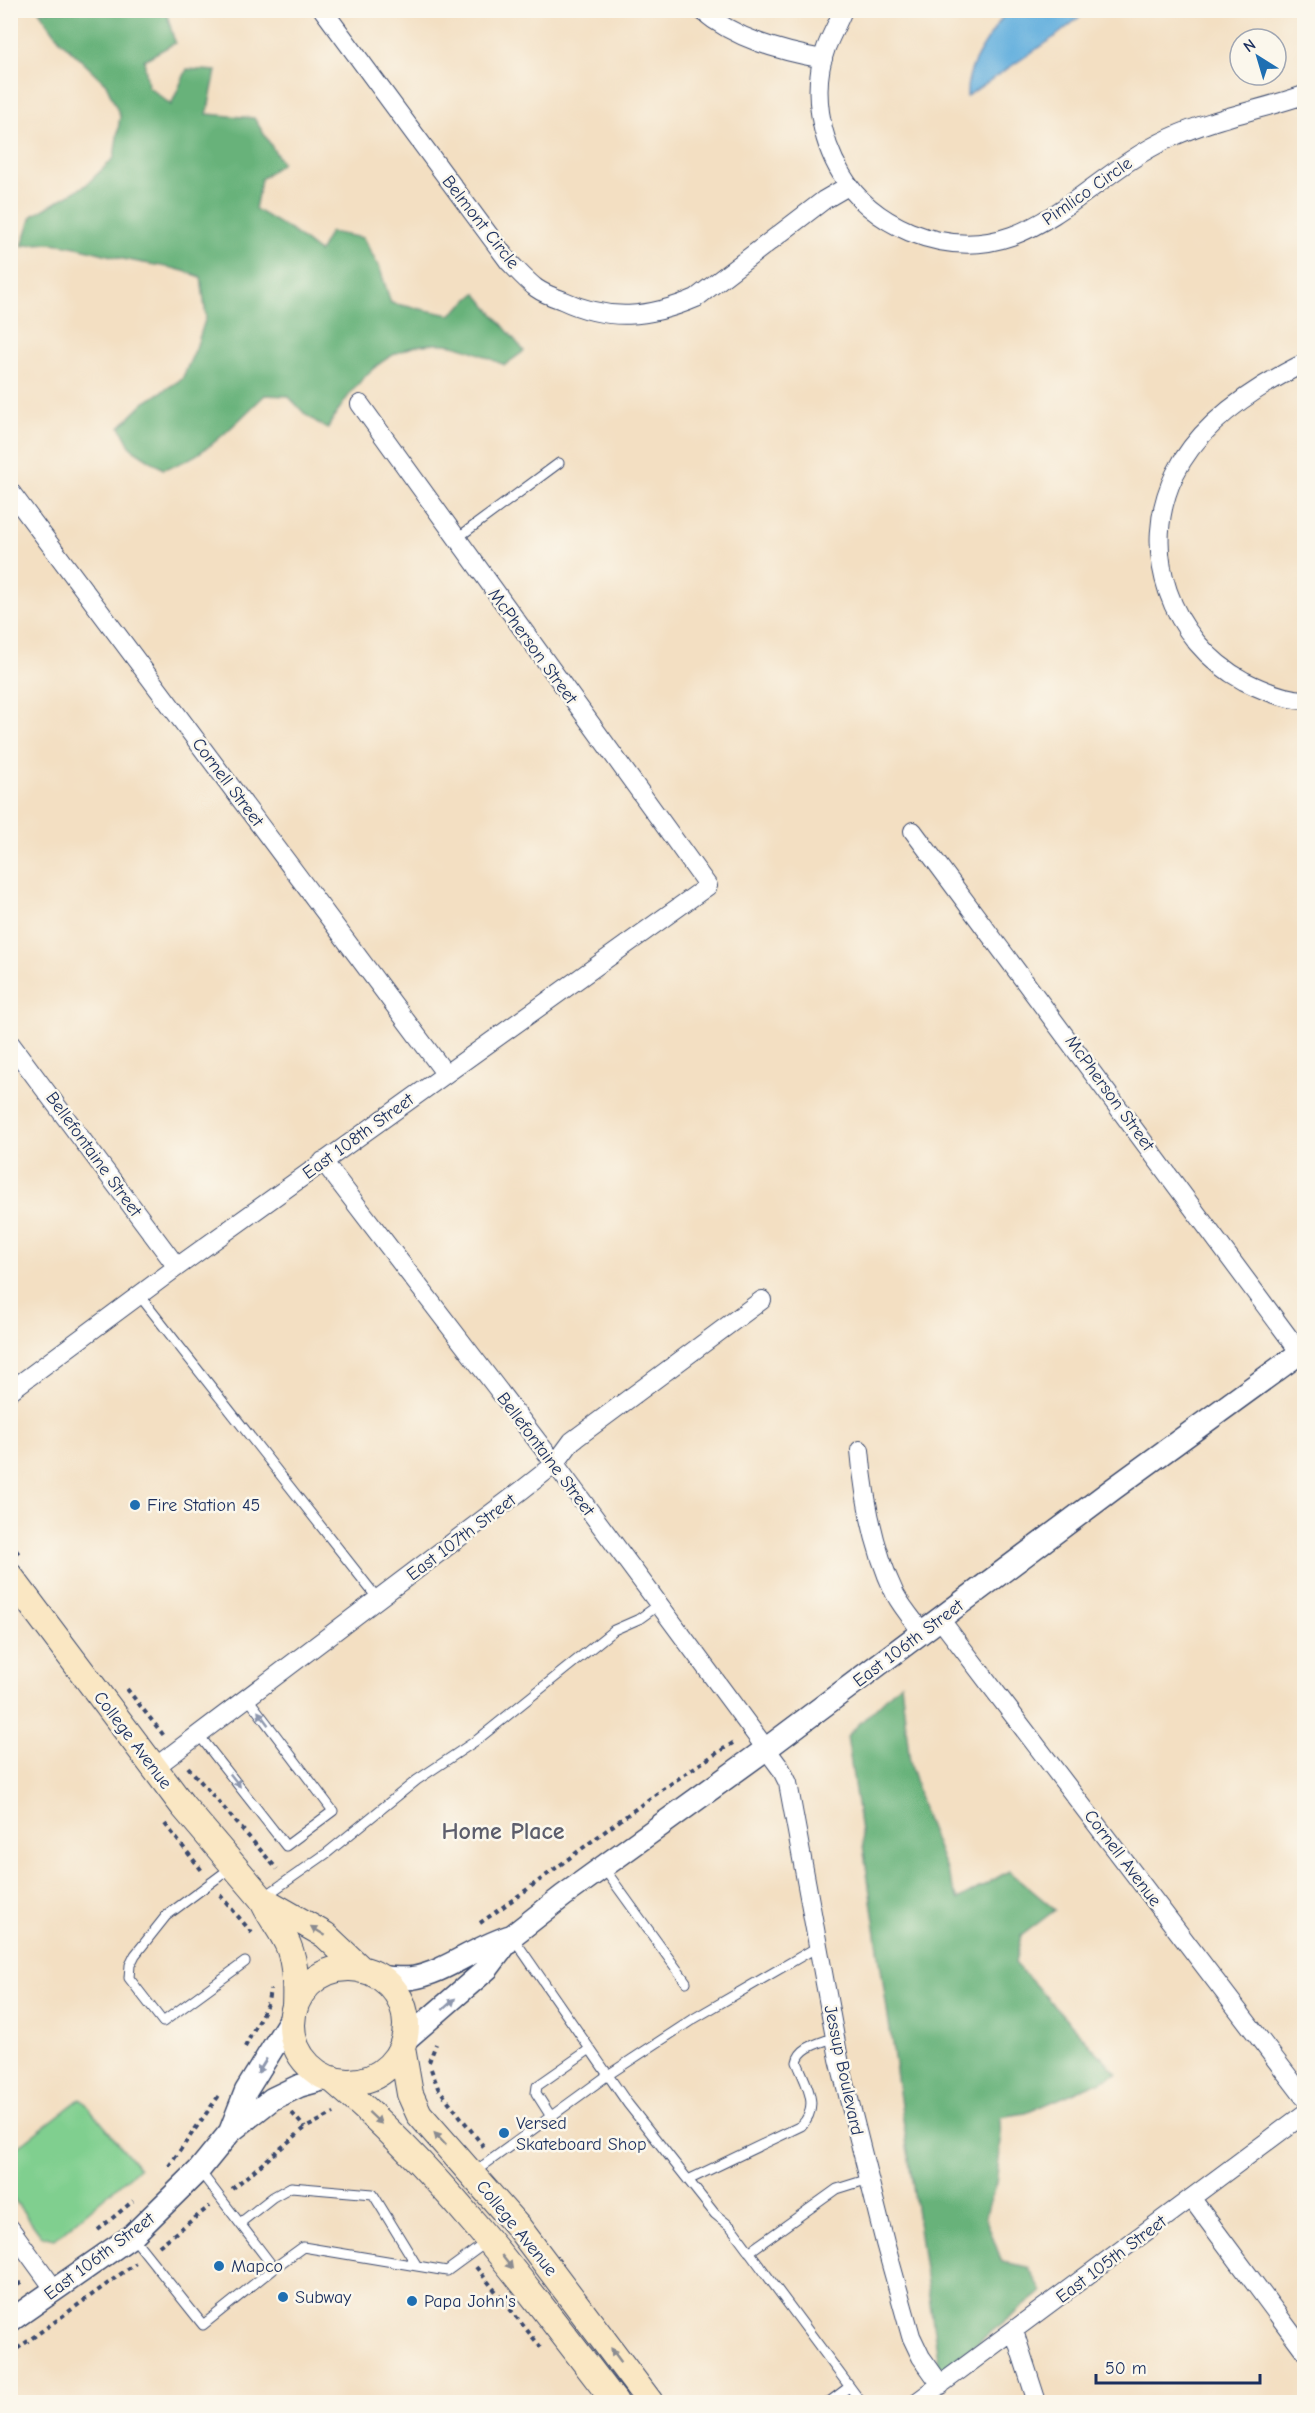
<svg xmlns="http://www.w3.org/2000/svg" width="1315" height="2413" font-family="'Comic Neue',sans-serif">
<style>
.green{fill:#80cf8f;stroke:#4e7f76;stroke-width:1.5}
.forest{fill:#68b27a;stroke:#42706c;stroke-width:1.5}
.water{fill:#65b0de;stroke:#40709e;stroke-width:1.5}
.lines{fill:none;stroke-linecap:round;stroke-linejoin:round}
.service-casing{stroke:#3b496d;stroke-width:11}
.minor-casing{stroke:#3b496d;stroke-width:20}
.tertiary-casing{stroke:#3b496d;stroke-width:25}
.secondary-casing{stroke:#3b496d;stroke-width:28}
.path{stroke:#3b496d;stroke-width:4;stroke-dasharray:4.5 4.5;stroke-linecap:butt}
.service{stroke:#fff;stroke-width:9}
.minor{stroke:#fff;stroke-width:18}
.tertiary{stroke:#fff;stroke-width:22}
.secondary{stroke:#fae7c3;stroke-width:26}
.oneway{fill:#8d97ae}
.oneway2{fill:#8a8b90}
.poi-dot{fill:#1f6fb2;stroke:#fbf7ec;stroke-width:2}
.labels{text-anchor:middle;stroke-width:5;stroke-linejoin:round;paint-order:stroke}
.street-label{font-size:18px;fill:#1b2f5e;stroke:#fbf7ec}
.poi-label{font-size:18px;fill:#1b2f5e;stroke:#fbf7ec;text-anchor:start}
.district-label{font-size:24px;font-weight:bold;fill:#5d5e6c;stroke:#fbf7ec}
</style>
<rect width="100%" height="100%" fill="#fbf7ec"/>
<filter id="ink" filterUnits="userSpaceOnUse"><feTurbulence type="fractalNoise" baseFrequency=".0167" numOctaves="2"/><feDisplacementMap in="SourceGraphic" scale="12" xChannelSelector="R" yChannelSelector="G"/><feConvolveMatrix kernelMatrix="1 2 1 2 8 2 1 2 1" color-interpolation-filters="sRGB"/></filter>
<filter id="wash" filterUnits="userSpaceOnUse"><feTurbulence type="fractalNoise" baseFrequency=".008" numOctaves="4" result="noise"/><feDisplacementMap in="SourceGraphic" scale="24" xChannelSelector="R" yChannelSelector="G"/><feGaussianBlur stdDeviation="1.35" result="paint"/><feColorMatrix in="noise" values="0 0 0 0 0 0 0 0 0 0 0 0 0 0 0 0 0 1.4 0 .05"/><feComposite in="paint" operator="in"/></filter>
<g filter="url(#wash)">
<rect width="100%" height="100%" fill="#f3dfc2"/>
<path class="green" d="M81,2098l58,70 -84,71 -14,-3 -30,-41v-43z"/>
<path class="forest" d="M39,11h127l9,32 -31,17 4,26 23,19 16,-36 29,2 -9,43 47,4 28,45 -21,16 -6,30 37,22 27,21 11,-20 33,6 17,31 11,34 59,12 26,-22 48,58 -19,14c-18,-7 -41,-20 -61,-21 -58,-3 -91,40 -117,85l-21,-14 -18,-19 -23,-1c-31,29 -60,64 -102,74l-32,-21 -11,-21 24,-24 38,-24 14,-31 10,-31 -5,-40c-23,-10 -44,-11 -68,-16 -41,-8 -69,-24 -111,-15l10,-30 54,-31 28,-27 6,-42 -14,-32 -46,-44z
M901,1683l9,79 15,54 33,84 51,-29 46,39 -34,26 -6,27 102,111 -91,39 -26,4 1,26 -5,40 -11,34 17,45 26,5 14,25 -102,80 -93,-636z"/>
<path class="water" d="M1007,10l80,1 -31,25 -89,60c-2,-31 24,-60 40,-86z"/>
</g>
<g filter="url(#ink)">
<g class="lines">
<defs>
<path id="service" d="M456,539l103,-76
M139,1295l239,304
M198,1734l88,112 47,-35 -86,-114
M232,1867l-66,49 -31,39 -5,10 -1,13 34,44 82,-60
M603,1867l83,115
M264,1897l63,-44 90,-73 60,-40 137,-110 25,-11 21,-15
M512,1936l116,168 87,110 16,13 130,175
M550,2115l-14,-22 1,-7 53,-37
M199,2170l75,98 29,-21 144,24 41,-30
M473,2173l135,-98 87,-57 124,-72
M688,2180l113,-54c20,-20 5,-41 -4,-64 3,-16 24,-19 38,-25
M240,2223l33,-26 18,-10 82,7 44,72
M132,2236l71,89 71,-57
M749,2252l88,-63 32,-10
M829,2402l20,-15"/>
<path id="minor" d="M323,10l186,252c9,9 18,19 27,26 7,5 17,9 26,12 47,22 87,18 134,-2l128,-98 24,-14
M701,10c34,29 79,41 122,49
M843,10c-5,13 -12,25 -17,38 -15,40 -6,91 16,127 15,26 40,45 68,57 114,46 170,-53 260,-94 43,-20 90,-28 134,-43
M1304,363c-48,24 -105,61 -129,111 -37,76 -5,167 69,207 18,9 40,18 60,19
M10,491l435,582
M913,831l391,527
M10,1043l167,224
M323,1161l232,303 226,305 7,14 51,276 46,184 26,93 10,21 20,28
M10,1391l167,-124 531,-381 -348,-482
M860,1450c4,48 14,100 35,144 7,13 18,26 27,38
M940,1619l364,478
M154,1768l368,-278 33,-26 17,-23 190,-141
M1192,2199l112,151
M10,2228l45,62
M1014,2331l23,71
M917,2402l387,-288"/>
<path id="tertiary" d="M379,1977c11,1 22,2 33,1 33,-5 66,-33 100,-42
M404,2041l84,-73 24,-32 51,-40 203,-147 347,-260 191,-139
M230,2132l16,-41 46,-74
M10,2321l122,-85 67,-66 31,-38 42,-33 27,-13 29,-8"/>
<path id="secondary" d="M10,1576l173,230 79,93 63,36 37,35
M262,1899c7,17 19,30 26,46 8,19 8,41 7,62
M292 2025a57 57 0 1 1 114 0a57 57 0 1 1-114 0Z
M402,2048l8,46 9,20 100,114 131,174
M332,2079c110,93 196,209 283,323"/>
</defs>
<use href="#service" class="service-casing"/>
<use href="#minor" class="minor-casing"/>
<use href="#tertiary" class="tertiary-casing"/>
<use href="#secondary" class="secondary-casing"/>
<path class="path" d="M10,1543l9,11
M127,1689l38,48
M188,1767l89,102
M165,1824l38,48
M220,1895l32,38
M480,1923c84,-58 166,-127 253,-180
M245,2047l23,-45 2,-13
M429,2062l7,-18
M431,2069l7,19 46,59
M292,2113l13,15
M169,2166l51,-72
M232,2189l73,-61 29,-15
M98,2230l35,-29
M159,2246l51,-40
M476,2267l67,83
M10,2290l15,-10
M10,2354l126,-91"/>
<use href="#service" class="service"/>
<use href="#minor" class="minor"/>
<use href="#tertiary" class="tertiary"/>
<use href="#secondary" class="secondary"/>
</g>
<defs><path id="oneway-solid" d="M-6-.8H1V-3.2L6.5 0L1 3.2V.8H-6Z" transform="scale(1.5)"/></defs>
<g class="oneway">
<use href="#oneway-solid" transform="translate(263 1718) rotate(-127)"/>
<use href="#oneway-solid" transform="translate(235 1780) rotate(52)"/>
<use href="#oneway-solid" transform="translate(449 2004) rotate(-42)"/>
<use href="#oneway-solid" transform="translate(262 2066) rotate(122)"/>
</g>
<g class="oneway2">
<use href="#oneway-solid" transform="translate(318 1931) rotate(-148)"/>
<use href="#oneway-solid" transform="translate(375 2118) rotate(43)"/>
<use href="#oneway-solid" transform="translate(440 2139) rotate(-133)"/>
<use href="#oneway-solid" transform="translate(507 2262) rotate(51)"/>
<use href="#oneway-solid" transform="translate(616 2355) rotate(-126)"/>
</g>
</g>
<g class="poi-dot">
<circle cx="135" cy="1505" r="6"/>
<circle cx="504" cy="2133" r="6"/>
<circle cx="219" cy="2266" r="6"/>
<circle cx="283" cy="2297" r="6"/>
<circle cx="412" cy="2301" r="6"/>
</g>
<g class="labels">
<g class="street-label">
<text transform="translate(1087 191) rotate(-35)" y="6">Pimlico Circle</text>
<text transform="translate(481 222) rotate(52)" y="6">Belmont Circle</text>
<text transform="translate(533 646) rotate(54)" y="6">McPherson Street</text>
<text transform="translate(228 782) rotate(53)" y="6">Cornell Street</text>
<text transform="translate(1110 1093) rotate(54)" y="6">McPherson Street</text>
<text transform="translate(358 1136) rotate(-36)" y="6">East 108th Street</text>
<text transform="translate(94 1154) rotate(54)" y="6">Bellefontaine Street</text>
<text transform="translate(546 1454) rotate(53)" y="6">Bellefontaine Street</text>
<text transform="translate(461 1537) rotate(-37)" y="6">East 107th Street</text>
<text transform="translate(908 1643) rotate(-37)" y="6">East 106th Street</text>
<text transform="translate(133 1740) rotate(53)" y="6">College Avenue</text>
<text transform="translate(1123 1858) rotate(53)" y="6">Cornell Avenue</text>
<text transform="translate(844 2070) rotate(78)" y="6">Jessup Boulevard</text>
<text transform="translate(517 2228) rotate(51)" y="6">College Avenue</text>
<text transform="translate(99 2256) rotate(-37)" y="6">East 106th Street</text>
<text transform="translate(1111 2259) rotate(-37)" y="6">East 105th Street</text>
</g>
<g class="poi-label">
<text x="147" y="1511">Fire Station 45</text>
<text x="516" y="2129">Versed<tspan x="516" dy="21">Skateboard Shop</tspan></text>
<text x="231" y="2272">Mapco</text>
<text x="295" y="2303">Subway</text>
<text x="424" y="2307">Papa John's</text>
</g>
<g class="district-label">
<text x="503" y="1839">Home Place</text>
</g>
</g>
<rect width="1315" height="2413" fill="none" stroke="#fbf7ec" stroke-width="36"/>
<g transform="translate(1258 57) rotate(323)"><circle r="28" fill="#fbf7ec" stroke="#a1a7b3" stroke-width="1.5"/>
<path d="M0-4.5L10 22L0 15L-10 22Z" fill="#1f6fb2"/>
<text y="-9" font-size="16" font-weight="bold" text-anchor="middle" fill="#1b2f5e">N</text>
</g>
<path d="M1096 2374v9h164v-9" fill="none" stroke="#1b2f5e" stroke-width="3"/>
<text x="1105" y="2374" font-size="18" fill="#1b2f5e" stroke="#fbf7ec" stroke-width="4.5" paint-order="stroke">50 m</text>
</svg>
